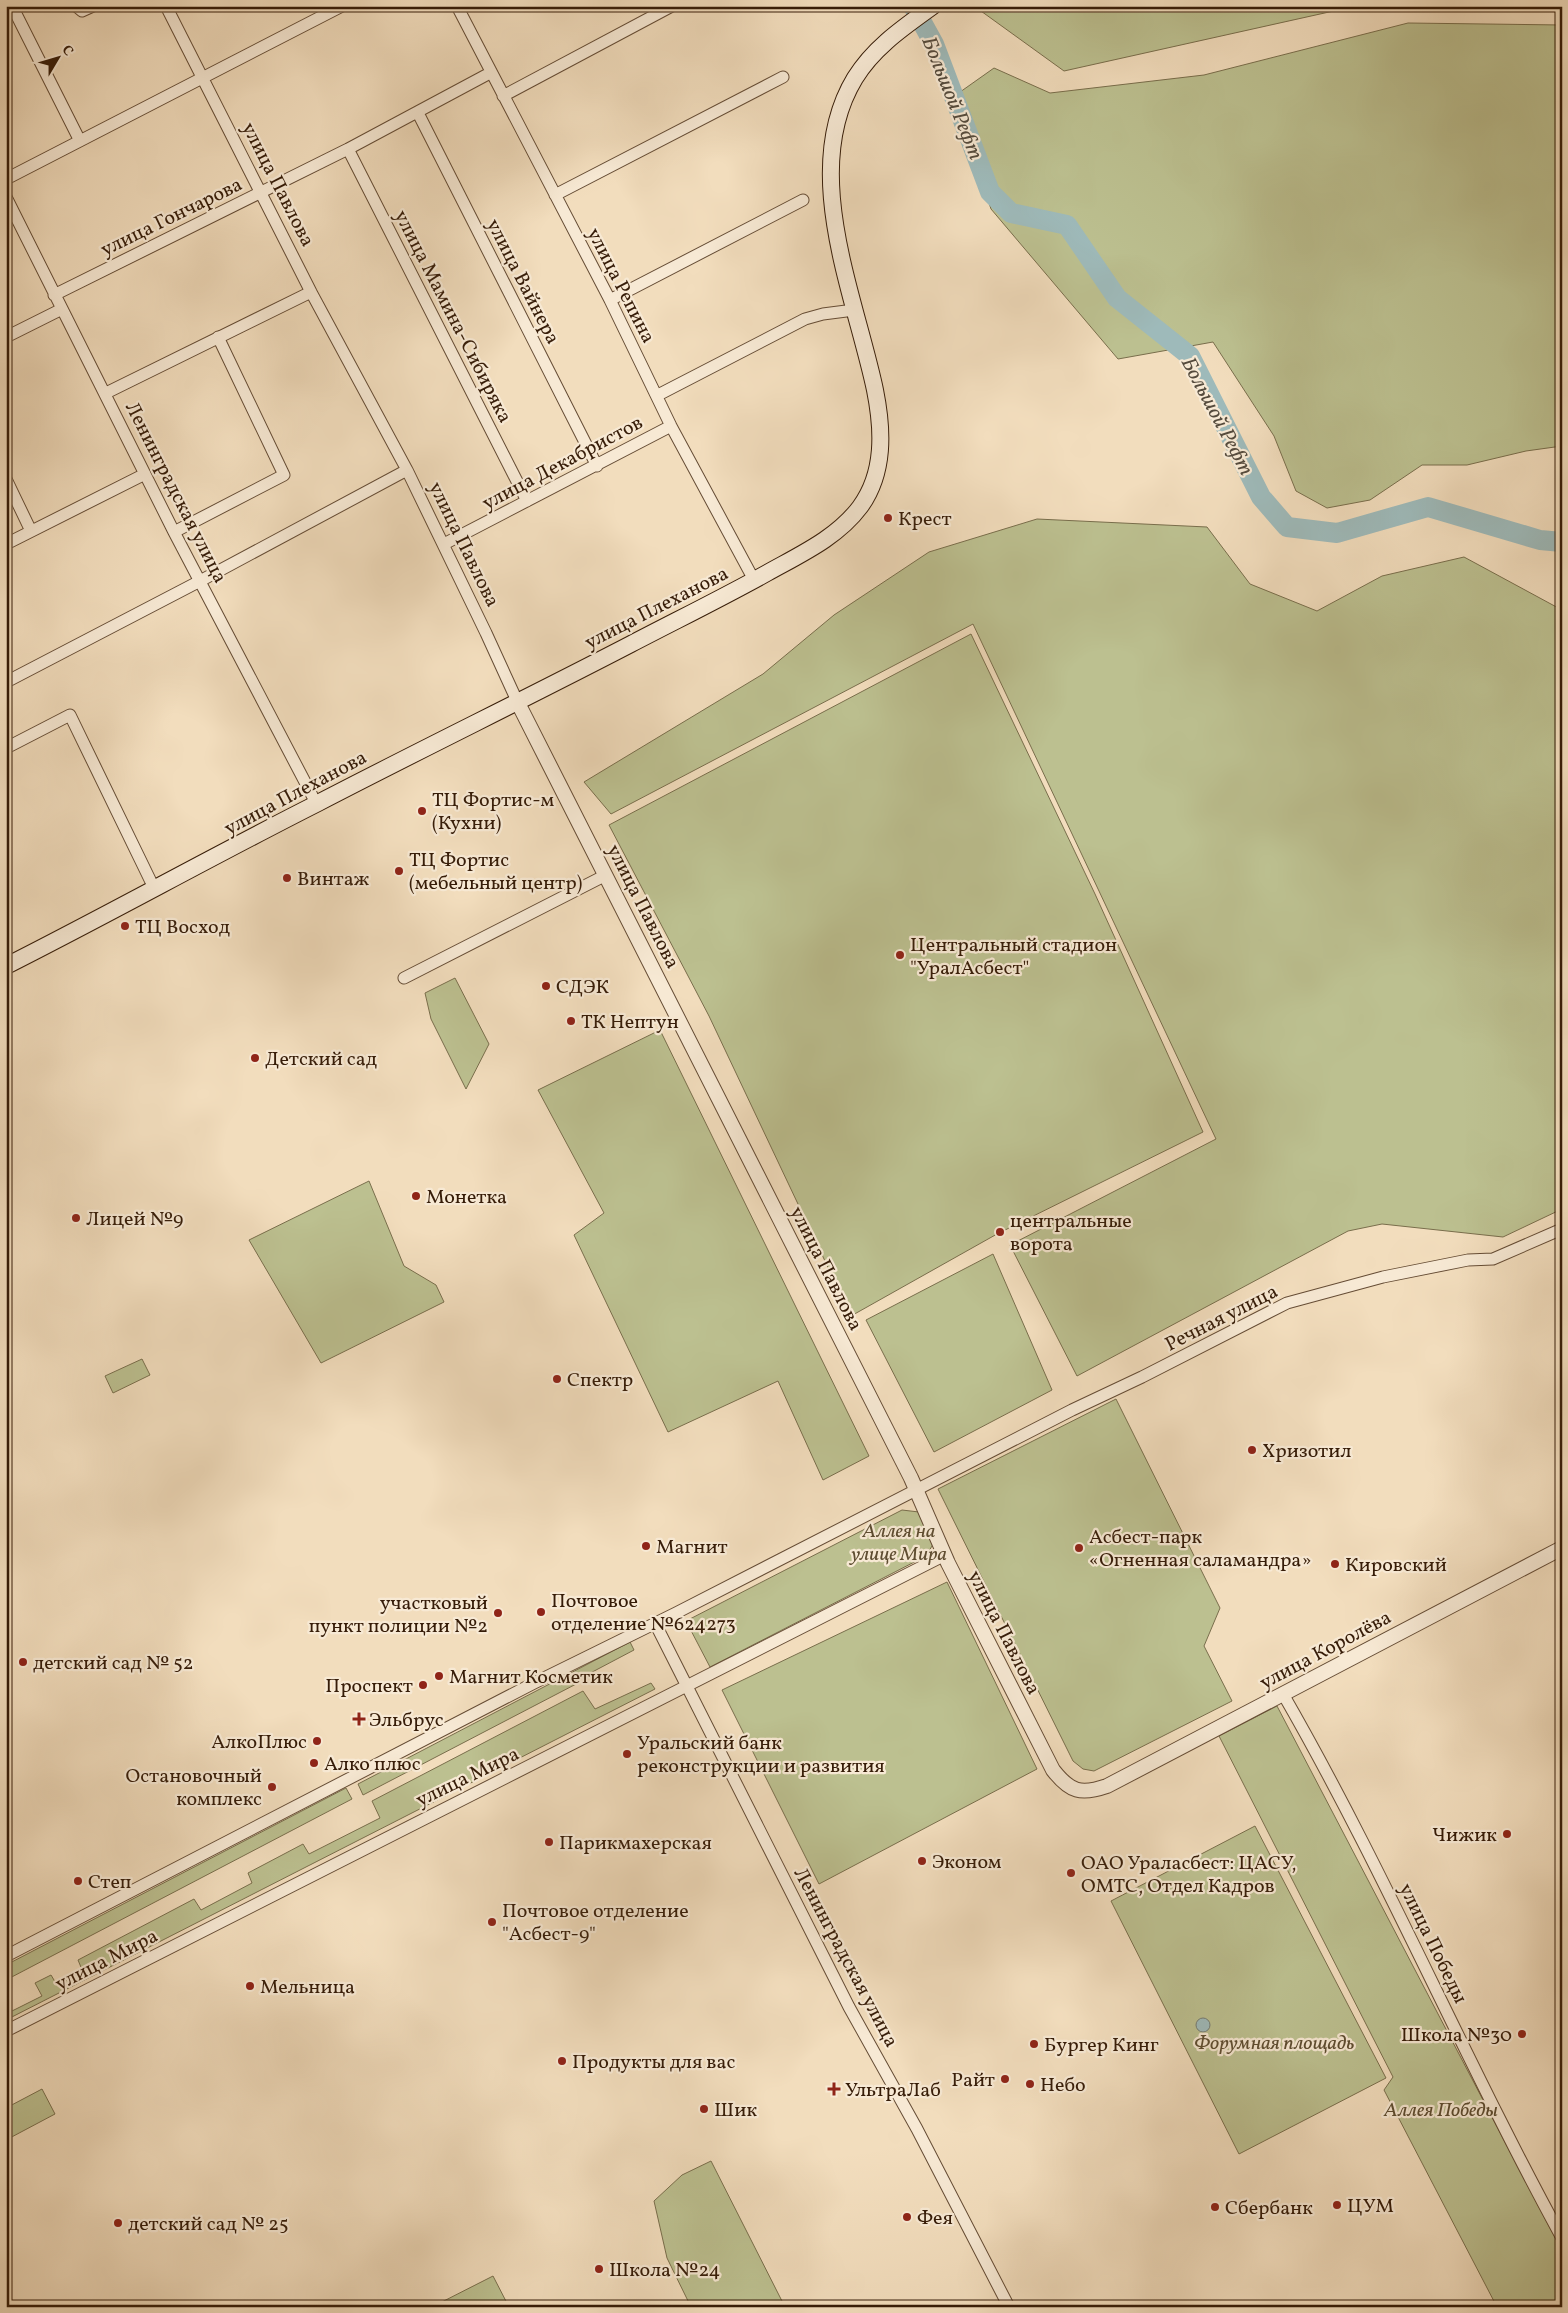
<svg xmlns="http://www.w3.org/2000/svg" width="1568" height="2313" font-family="Vollkorn,serif">
<style>
.green{fill:#bcc090;stroke:#796e4c}
.water{fill:#9ebaba;stroke:#747b73}
.lines{fill:none;stroke-linecap:round;stroke-linejoin:round}
.river{stroke:#9ebaba;stroke-width:20}
.minor-casing{stroke:#654c35;stroke-width:13}
.tertiary-casing{stroke:#654c35;stroke-width:16}
.secondary-casing{stroke:#361c08;stroke-width:18}
.minor{stroke:#f7e9d4;stroke-width:11}
.tertiary{stroke:#f7e9d4;stroke-width:14}
.secondary{stroke:#f7e9d4;stroke-width:16}
.poi-dot{fill:#8f2418;stroke:#f7e9d4;stroke-width:2}
.labels{text-anchor:middle;stroke-width:4.5;stroke-linejoin:round;paint-order:stroke}
.street-label{font-size:20px;fill:#361c08;stroke:#f7e9d4}
.poi-label{font-size:20px;fill:#361c08;stroke:#f7e9d4;text-anchor:start}
.park-label{font-size:20px;font-style:italic;fill:#5e4d31;stroke:#f7e9d4}
.water-label{font-size:21px;font-style:italic;fill:#554b3d;stroke:#f7e9d4}
</style>
<rect width="100%" height="100%" fill="#f2ddbd"/>
<filter id="stains"><feTurbulence type="fractalNoise" baseFrequency=".004" numOctaves="4"/><feColorMatrix values="0 0 0 0 .2 0 0 0 0 .09 0 0 0 0 .02 0 0 0 .5 -.17"/></filter>
<radialGradient id="worn" r=".72"><stop offset=".6" stop-color="#630" stop-opacity="0"/><stop offset="1" stop-color="#630" stop-opacity=".3"/></radialGradient>
<path class="green" d="M974,6h382l-292,65z
M1408,23l154,2v421l-36,5 -59,14h-45l-52,35 -43,8 -31,-17 -22,-55 -61,-94 -95,17 -127,-150 -38,-112 41,-29 56,25 154,-18z
M1037,519l170,8 43,57 67,27 65,-35 82,-19 98,53v599l-59,28 -121,-13 -34,7 -271,145 -67,-131 206,-106 -243,-515 -362,190 -27,-32 179,-108 71,-59 95,-63z
M971,634l124,260 108,238 -206,102 -146,82 -142,-300 -100,-191z
M455,978l34,66 -23,45 -35,-70 -6,-26z
M660,1030l209,426 -46,24 -45,-99 -110,51 -94,-197 30,-22 -66,-123z
M369,1181l35,85 32,19 8,17 -123,61 -72,-123z
M993,1254l59,136 -118,62 -68,-132z
M142,1359l8,16 -37,18 -8,-17z
M1116,1399l104,209 -16,38 28,55 -138,70 -11,-2 -10,-8 -135,-272z
M902,1510l17,2 16,29 -9,15 -216,111 -24,-46z
M947,1582l90,187 -218,115 -97,-194z
M630,1642l4,8 -55,29 1,3 -217,113 -5,-11z
M651,1683l4,6 -649,331v-6l36,-18 -7,-13 16,-8 6,10 26,-13 -5,-12 116,-61 7,11 51,-27 -4,-10 55,-29 6,10 71,-36 -8,-17 211,-110 12,18z
M1277,1706l285,545v56h-65l-113,-217 9,-13 -174,-341z
M346,1788l6,11 -346,181v-15z
M1255,1826l131,252 -147,76 -128,-253z
M42,2089l13,25 -49,26v-32z
M711,2161l74,146h-92l-3,-2 -23,-47 -13,-57 28,-26z
M493,2276l16,31h-77z"/>
<path class="water" d="M1196 2025a7 7 0 1 1 14 0a7 7 0 1 1-14 0Z"/>
<g class="lines">
<path class="river" d="M913,6l21,38 56,148 21,21 56,12 50,73 73,58 71,141 26,30 50,6 91,-26 112,33 22,2"/>
<defs>
<path id="minor" d="M12,6l68,135
M76,6l6,5 11,-5
M166,6l145,286 96,178 79,163 32,70
M457,6l153,294 61,126 83,154
M503,96l169,-90
M418,113l179,353
M348,149l179,352
M6,179l336,-173
M555,195l228,-118
M6,197l168,335 142,271
M54,295l294,-146 142,-76
M610,300l193,-100
M6,337l56,-28
M106,393l205,-101
M658,395l147,-76 18,-5 31,-4
M6,479l25,52
M174,532l110,-57 -66,-138
M6,544l139,-70
M444,544l227,-118
M6,682l194,-101 207,-111
M6,748l64,-33 85,175
M404,978l202,-103
M655,1623l194,384 68,122 92,178
M1283,1694c102,177 181,365 279,544
M6,1956l528,-273 142,-70 396,-203 70,-33 145,-74 96,-26 85,-17 25,-1 69,-30
M6,2031l939,-476"/>
<path id="tertiary" d="M518,703l393,775 37,85 105,207c17,22 28,25 54,16l455,-238"/>
<path id="secondary" d="M6,966c105,-53 207,-110 312,-163 104,-54 209,-105 313,-159 46,-24 91,-46 136,-71 32,-18 70,-35 93,-66 25,-34 23,-77 15,-117 -20,-95 -76,-220 -20,-312 19,-31 49,-51 78,-72"/>
</defs>
<use href="#minor" class="minor-casing"/>
<use href="#tertiary" class="tertiary-casing"/>
<use href="#secondary" class="secondary-casing"/>
<use href="#minor" class="minor"/>
<use href="#tertiary" class="tertiary"/>
<use href="#secondary" class="secondary"/>
</g>
<g class="poi-dot">
<circle cx="888" cy="518" r="5"/>
<circle cx="422" cy="811" r="5"/>
<circle cx="399" cy="871" r="5"/>
<circle cx="287" cy="878" r="5"/>
<circle cx="125" cy="926" r="5"/>
<circle cx="900" cy="955" r="5"/>
<circle cx="546" cy="986" r="5"/>
<circle cx="571" cy="1021" r="5"/>
<circle cx="255" cy="1058" r="5"/>
<circle cx="416" cy="1196" r="5"/>
<circle cx="76" cy="1218" r="5"/>
<circle cx="1000" cy="1232" r="5"/>
<circle cx="557" cy="1379" r="5"/>
<circle cx="1252" cy="1450" r="5"/>
<circle cx="646" cy="1546" r="5"/>
<circle cx="1079" cy="1548" r="5"/>
<circle cx="1335" cy="1564" r="5"/>
<circle cx="541" cy="1612" r="5"/>
<circle cx="498" cy="1613" r="5"/>
<circle cx="23" cy="1662" r="5"/>
<circle cx="439" cy="1676" r="5"/>
<circle cx="423" cy="1685" r="5"/>
<path d="M356.5 1711.5h5v5h5v5h-5v5h-5v-5h-5v-5h5z"/>
<circle cx="317" cy="1741" r="5"/>
<circle cx="627" cy="1754" r="5"/>
<circle cx="314" cy="1763" r="5"/>
<circle cx="272" cy="1787" r="5"/>
<circle cx="1507" cy="1834" r="5"/>
<circle cx="549" cy="1842" r="5"/>
<circle cx="922" cy="1861" r="5"/>
<circle cx="1071" cy="1873" r="5"/>
<circle cx="78" cy="1881" r="5"/>
<circle cx="492" cy="1922" r="5"/>
<circle cx="250" cy="1986" r="5"/>
<circle cx="1522" cy="2034" r="5"/>
<circle cx="1034" cy="2044" r="5"/>
<circle cx="562" cy="2061" r="5"/>
<circle cx="1005" cy="2079" r="5"/>
<circle cx="1030" cy="2084" r="5"/>
<path d="M831.5 2081.5h5v5h5v5h-5v5h-5v-5h-5v-5h5z"/>
<circle cx="704" cy="2109" r="5"/>
<circle cx="1337" cy="2205" r="5"/>
<circle cx="1215" cy="2207" r="5"/>
<circle cx="907" cy="2217" r="5"/>
<circle cx="118" cy="2223" r="5"/>
<circle cx="599" cy="2269" r="5"/>
</g>
<g class="labels">
<g class="street-label">
<text transform="translate(279 184) rotate(63)" y="7">улица Павлова</text>
<text transform="translate(171 216) rotate(-26)" y="7">улица Гончарова</text>
<text transform="translate(524 281) rotate(63)" y="7">улица Вайнера</text>
<text transform="translate(622 285) rotate(63)" y="7">улица Репина</text>
<text transform="translate(454 316) rotate(63)" y="7">улица Мамина-Сибиряка</text>
<text transform="translate(562 462) rotate(-28)" y="7">улица Декабристов</text>
<text transform="translate(177 492) rotate(63)" y="7">Ленинградская улица</text>
<text transform="translate(465 544) rotate(64)" y="7">улица Павлова</text>
<text transform="translate(656 607) rotate(-27)" y="7">улица Плеханова</text>
<text transform="translate(295 792) rotate(-28)" y="7">улица Плеханова</text>
<text transform="translate(644 906) rotate(63)" y="7">улица Павлова</text>
<text transform="translate(827 1268) rotate(63)" y="7">улица Павлова</text>
<text transform="translate(1221 1317) rotate(-27)" y="7">Речная улица</text>
<text transform="translate(1005 1632) rotate(63)" y="7">улица Павлова</text>
<text transform="translate(1325 1649) rotate(-28)" y="7">улица Королёва</text>
<text transform="translate(467 1776) rotate(-26)" y="7">улица Мира</text>
<text transform="translate(1434 1943) rotate(64)" y="7">улица Победы</text>
<text transform="translate(847 1957) rotate(62)" y="7">Ленинградская улица</text>
<text transform="translate(106 1959) rotate(-27)" y="7">улица Мира</text>
</g>
<g class="poi-label">
<text x="898" y="525">Крест</text>
<text x="432" y="806">ТЦ Фортис-м<tspan x="432" dy="23">(Кухни)</tspan></text>
<text x="409" y="866">ТЦ Фортис<tspan x="409" dy="23">(мебельный центр)</tspan></text>
<text x="297" y="885">Винтаж</text>
<text x="135" y="933">ТЦ Восход</text>
<text x="910" y="951">Центральный стадион<tspan x="910" dy="23">"УралАсбест"</tspan></text>
<text x="556" y="993">СДЭК</text>
<text x="581" y="1028">ТК Нептун</text>
<text x="265" y="1065">Детский сад</text>
<text x="426" y="1203">Монетка</text>
<text x="86" y="1225">Лицей №9</text>
<text x="1010" y="1227">центральные<tspan x="1010" dy="23">ворота</tspan></text>
<text x="567" y="1386">Спектр</text>
<text x="1262" y="1457">Хризотил</text>
<text x="1089" y="1543">Асбест-парк<tspan x="1089" dy="23">«Огненная саламандра»</tspan></text>
<text x="656" y="1553">Магнит</text>
<text x="1345" y="1571">Кировский</text>
<text x="551" y="1607">Почтовое<tspan x="551" dy="23">отделение №624273</tspan></text>
<text x="488" y="1609" text-anchor="end">участковый<tspan x="488" dy="23">пункт полиции №2</tspan></text>
<text x="33" y="1669">детский сад № 52</text>
<text x="449" y="1683">Магнит Косметик</text>
<text x="413" y="1692" text-anchor="end">Проспект</text>
<text x="369" y="1726">Эльбрус</text>
<text x="307" y="1748" text-anchor="end">АлкоПлюс</text>
<text x="637" y="1749">Уральский банк<tspan x="637" dy="23">реконструкции и развития</tspan></text>
<text x="324" y="1770">Алко плюс</text>
<text x="262" y="1782" text-anchor="end">Остановочный<tspan x="262" dy="23">комплекс</tspan></text>
<text x="1497" y="1841" text-anchor="end">Чижик</text>
<text x="559" y="1849">Парикмахерская</text>
<text x="932" y="1868">Эконом</text>
<text x="1081" y="1869">ОАО Ураласбест: ЦАСУ,<tspan x="1081" dy="23">ОМТС, Отдел Кадров</tspan></text>
<text x="88" y="1888">Степ</text>
<text x="502" y="1917">Почтовое отделение<tspan x="502" dy="23">"Асбест-9"</tspan></text>
<text x="260" y="1993">Мельница</text>
<text x="1512" y="2041" text-anchor="end">Школа №30</text>
<text x="1044" y="2051">Бургер Кинг</text>
<text x="572" y="2068">Продукты для вас</text>
<text x="995" y="2086" text-anchor="end">Райт</text>
<text x="1040" y="2091">Небо</text>
<text x="845" y="2096">УльтраЛаб</text>
<text x="714" y="2116">Шик</text>
<text x="1347" y="2212">ЦУМ</text>
<text x="1225" y="2214">Сбербанк</text>
<text x="917" y="2224">Фея</text>
<text x="128" y="2230">детский сад № 25</text>
<text x="609" y="2276">Школа №24</text>
</g>
<g class="park-label">
<text x="899" y="1537">Аллея на<tspan x="899" dy="23">улице Мира</tspan></text>
<text x="1274" y="2049">Форумная площадь</text>
<text x="1441" y="2116">Аллея Победы</text>
</g>
<g class="water-label">
<text transform="translate(953 98) rotate(68)" y="7">Большой Рефт</text>
<text transform="translate(1218 416) rotate(62)" y="7">Большой Рефт</text>
</g>
</g>
<rect width="1568" height="2313" fill="none" stroke="#f2ddbd" stroke-width="25"/>
<rect x="8" y="8" width="1553" height="2298" fill="none" stroke="#361c08" stroke-width="2.5"/>
<rect x="12" y="12" width="1543" height="2288" fill="none" stroke="#361c08"/>
<g transform="translate(58 58) rotate(52)" stroke="#f7e9d4" stroke-width="4" paint-order="stroke">
<path d="M0-4L9 19L0 12L-9 19Z" fill="#361c08"/>
<text y="-8" font-size="14" font-weight="bold" text-anchor="middle" fill="#361c08">С</text>
</g>
<rect width="100%" height="100%" filter="url(#stains)"/>
<rect width="100%" height="100%" fill="url(#worn)"/>
</svg>
